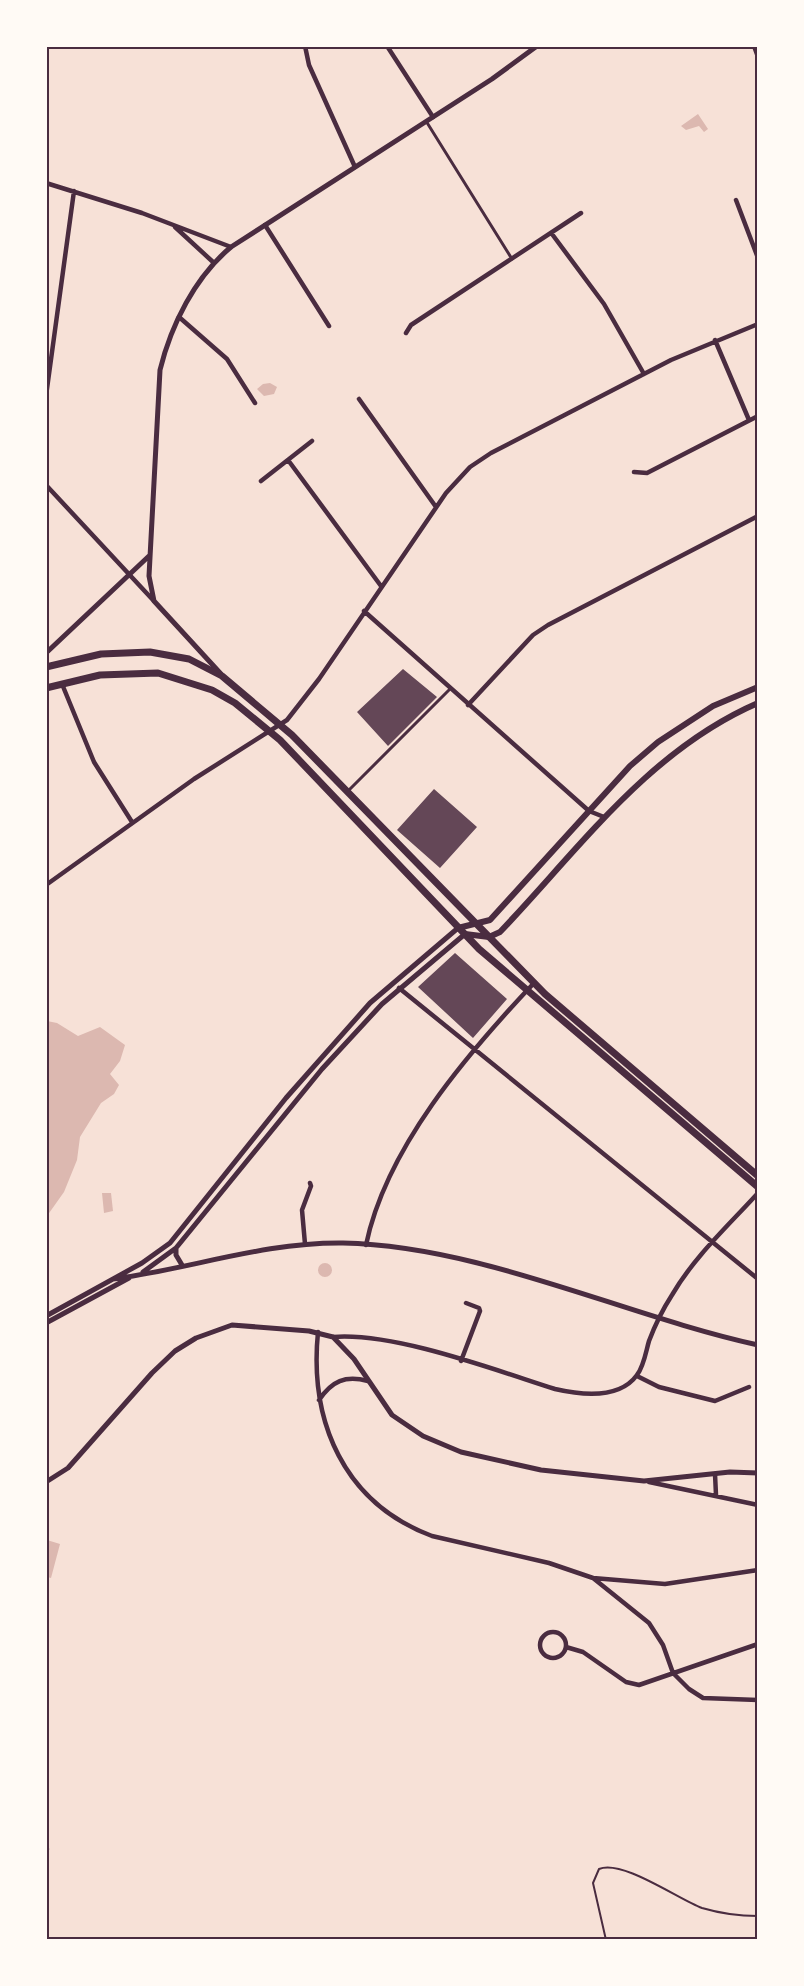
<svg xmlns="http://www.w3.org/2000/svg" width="804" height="1986" font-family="'Golos Text',sans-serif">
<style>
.water{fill:#dcb8b0}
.building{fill:#644757}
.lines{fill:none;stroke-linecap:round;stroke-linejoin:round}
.service{stroke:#4a2c40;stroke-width:2}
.pedestrian{stroke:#4a2c40;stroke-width:3}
.minor{stroke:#4a2c40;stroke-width:4.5}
.tertiary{stroke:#4a2c40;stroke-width:5}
.secondary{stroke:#4a2c40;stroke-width:6}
.primary{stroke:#4a2c40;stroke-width:7}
.neatline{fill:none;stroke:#4a2c40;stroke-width:2}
</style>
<rect width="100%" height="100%" fill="#f7e1d7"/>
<path class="water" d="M698,114l10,15 -4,3 -5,-6 -13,4 -5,-4z
M270,383l7,4 -3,7 -10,2 -7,-7 6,-5z
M47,1021l10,2 21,13 22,-9 25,18 -5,16 -10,13 9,11 -5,9 -13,9 -21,34 -3,23 -13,32 -17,24z
M102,1193h9l2,18 -9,2z
M318 1270a7 7 0 1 1 14 0a7 7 0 1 1-14 0Z
M47,1540l13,4 -9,34 -4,-1z"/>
<path class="building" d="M403,669l34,28 -49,49 -31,-34z
M434,789l43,38 -37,41 -43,-38z
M455,953l52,46 -34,39 -55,-51z"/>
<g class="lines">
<path class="service" d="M606,1940l-13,-57 6,-14c23,-10 79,30 103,39 17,5 37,8 56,8"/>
<path class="pedestrian" d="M426,121l86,138
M348,791l102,-102"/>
<path class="minor" d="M305,46l4,19 46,102
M387,46l46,71
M754,46l4,11
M46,183l96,30 89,34
M736,200l22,58
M265,225l64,101
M175,227l38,35
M552,234l52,70 40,70
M179,317l48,42 28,44
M406,333l5,-8 170,-112
M715,340l34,80
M46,396l28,-205
M359,399l77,108
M288,460l93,126
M634,472l13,1 111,-57
M261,481l51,-40
M46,485l107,115
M364,611l225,200 15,6
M62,684l32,78 38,60
M468,705l65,-70 15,-10 210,-109
M46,885l148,-106 93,-59 32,-41 127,-186 24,-26 21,-14 180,-93 87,-36
M399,988l359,291
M305,1244l-3,-34 9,-24 -1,-3
M366,1245c20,-97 101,-191 168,-262
M318,1332c-9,90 26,171 114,204l117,27 44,15 56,45 14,22 10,28 16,16 14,9 55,2
M333,1337c61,-5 162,33 222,52 26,6 64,11 82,-14 7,-9 9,-24 12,-34 6,-16 14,-32 23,-46 22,-38 56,-69 86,-102
M461,1361l19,-50 -1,-3 -13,-5
M637,1376l22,11 56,14 34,-14
M319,1400c13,-19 26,-25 49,-19
M715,1474l1,21
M649,1482l109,23
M593,1578l72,6 93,-14
M540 1645a13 13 0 1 1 26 0a13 13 0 1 1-26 0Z
M566,1647l17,5 43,30 13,3 119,-41
M46,1849h1"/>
<path class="tertiary" d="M46,653l103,-97
M221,674l-67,-73 -5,-25 11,-206c11,-45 35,-93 71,-123l261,-168 45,-33
M176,1248v7l6,10
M143,1272l33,-24 146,-179 60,-65 83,-70
M113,1279c77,-10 151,-37 230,-36 139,3 279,72 415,102
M46,1316l96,-53 28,-20 116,-145 84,-95 88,-75
M46,1323l83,-45
M46,1482l22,-14 84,-95 23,-22 21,-13 36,-13 77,6 24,6 21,22 38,56 31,21 38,16 80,18 103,11 86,-9 28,1"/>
<path class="secondary" d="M458,928l32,-8 140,-154 28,-24 55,-36 45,-19
M465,934l24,3 11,-5c79,-83 149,-182 258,-229"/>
<path class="primary" d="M46,667l55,-13 49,-2 39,7 33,17 70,59 253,259 213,182
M46,688l54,-13 58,-2 54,17 23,13 45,37 199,209 279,238"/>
</g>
<rect width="804" height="1986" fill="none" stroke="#fffaf5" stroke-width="96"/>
<rect x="48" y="48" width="708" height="1890" class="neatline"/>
</svg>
